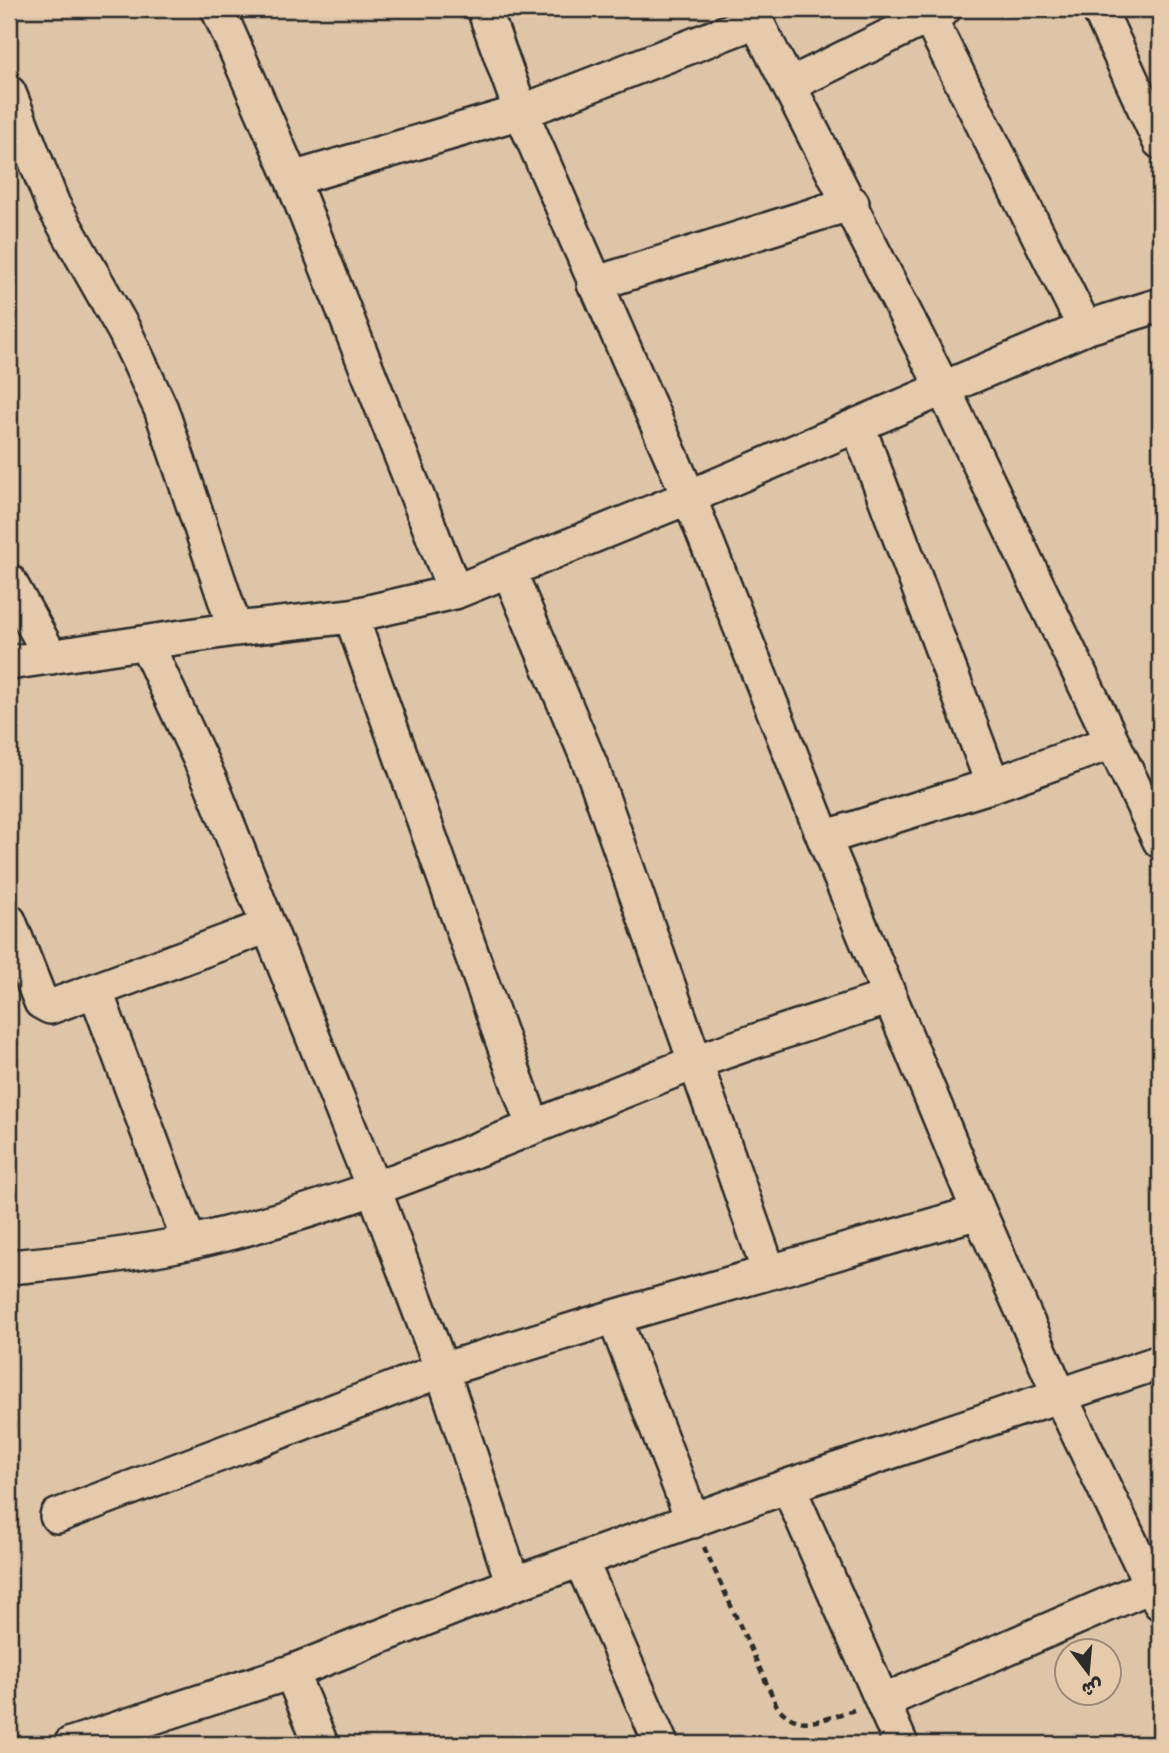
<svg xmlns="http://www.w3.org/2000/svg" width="1169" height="1753" font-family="Pangolin,'Playpen Sans Arabic',sans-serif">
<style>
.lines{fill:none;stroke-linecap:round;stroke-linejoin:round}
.minor-casing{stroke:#2b2b2b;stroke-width:38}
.path{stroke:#2b2b2b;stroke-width:4.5;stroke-dasharray:7 5;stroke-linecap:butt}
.minor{stroke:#e5cbac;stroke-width:33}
</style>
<rect width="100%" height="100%" fill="#dec5a7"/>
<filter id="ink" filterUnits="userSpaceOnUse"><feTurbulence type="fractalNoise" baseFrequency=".0143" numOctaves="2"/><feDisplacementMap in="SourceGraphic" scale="14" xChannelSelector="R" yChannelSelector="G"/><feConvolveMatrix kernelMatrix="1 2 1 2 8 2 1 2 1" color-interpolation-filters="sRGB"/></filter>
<g filter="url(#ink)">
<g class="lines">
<defs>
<path id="minor" d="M218,9l74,170 163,413
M484,9l37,103 168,385 135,341 155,374 80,182 101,209
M750,9l193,379 217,453
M925,9l160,319
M1099,9l61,133
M791,84l153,-75
M9,93l44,112 72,127 36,77 74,220
M292,179l229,-67 235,-91
M594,284l258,-81
M858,426l135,359
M509,571l84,200 176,501
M9,581l42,76
M351,616l182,510
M146,643l66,142 161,402 69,183 71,214
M9,663l226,-34 116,-13 104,-24 234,-95 396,-169 75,-23
M824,838l169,-53 119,-43
M9,921l32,81 9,5 218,-81
M96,992l93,250
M9,1267c60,-5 119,-12 178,-24 172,-37 343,-117 507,-180 64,-25 131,-44 196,-66
M788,1486l113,258
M57,1516l385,-146 172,-53
M693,1521l-79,-204 365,-105
M581,1561l80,183
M291,1672l30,72
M884,1701l266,-115
M71,1744l220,-72 222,-88 275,-98 372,-124"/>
</defs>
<use href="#minor" class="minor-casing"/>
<path class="path" d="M704,1547l73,159c22,28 48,12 77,4"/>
<use href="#minor" class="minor"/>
</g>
</g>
<rect width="1169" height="1753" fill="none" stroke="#e5cbac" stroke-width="35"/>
<rect x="18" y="18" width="1134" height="1718" fill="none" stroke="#2b2b2b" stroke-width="2.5" filter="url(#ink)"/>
<g transform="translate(1088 1672) rotate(164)"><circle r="33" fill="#e5cbac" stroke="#9b8b78" stroke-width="2"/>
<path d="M0-5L12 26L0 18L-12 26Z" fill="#2b2b2b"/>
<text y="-10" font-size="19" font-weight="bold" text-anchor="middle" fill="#2b2b2b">ش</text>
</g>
</svg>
